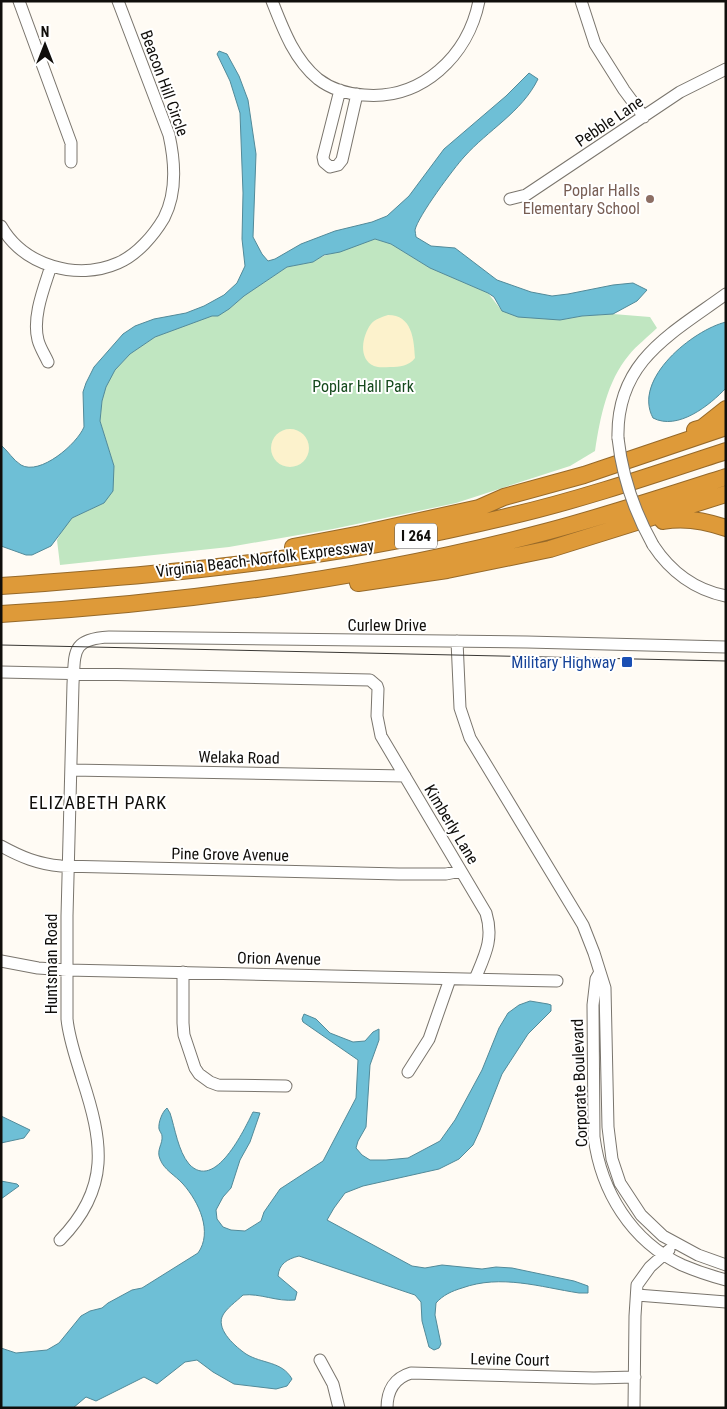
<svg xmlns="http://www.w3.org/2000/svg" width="727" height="1409" font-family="'Roboto Condensed',sans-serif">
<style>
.green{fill:#c0e6c1}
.sand{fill:#fcf2cc}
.water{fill:#6ebfd6;stroke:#528a99}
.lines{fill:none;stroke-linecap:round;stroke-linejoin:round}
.minor-casing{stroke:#7a756d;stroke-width:13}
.highway-casing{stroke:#966929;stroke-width:18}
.minor{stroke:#fff;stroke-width:11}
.highway{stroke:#de9a39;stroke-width:16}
.tram{stroke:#393733;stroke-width:1}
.minor-bridge-casing{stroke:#7a756d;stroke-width:13;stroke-linecap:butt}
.minor-bridge{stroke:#fff;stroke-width:11}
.education-dot{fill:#8d6e63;stroke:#fff;stroke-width:2}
.transit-dot{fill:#1a4fb4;stroke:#fff;stroke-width:2}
.labels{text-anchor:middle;stroke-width:4;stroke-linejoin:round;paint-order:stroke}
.shield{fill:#fff;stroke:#585654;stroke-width:1}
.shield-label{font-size:15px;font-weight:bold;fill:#100e0b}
.street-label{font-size:16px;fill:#100e0b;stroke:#fff}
.education-label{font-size:16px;fill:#785e54;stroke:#fff;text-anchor:end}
.park-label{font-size:16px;fill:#164a1d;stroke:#fff}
.transit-label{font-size:16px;fill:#164399;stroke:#fff;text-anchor:end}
.neighbourhood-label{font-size:18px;letter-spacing:1px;fill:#100e0b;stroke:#fff}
</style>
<rect width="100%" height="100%" fill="#fffbf4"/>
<path class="green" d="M375,239l16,5 39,24 58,25 14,18 58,9 22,-4 31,-2 37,3 7,11c-9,9 -20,17 -28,27 -22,26 -29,63 -34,96l-25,15 -114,37 -123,26 -104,18 -169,18 -3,-25 9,-16 6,-6 32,-15 10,-37 -14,-45 2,-20 4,-15 9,-16 15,-16 25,-17 74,-28 15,-13 43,-29 26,-5 8,-5z"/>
<path class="sand" d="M388,315c24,0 26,24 27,43 -6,8 -15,9 -25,9 -5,0 -11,1 -16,-1 -16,-7 -12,-30 -3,-42 4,-5 11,-7 17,-9z
M271 448a19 19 0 1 1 38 0a19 19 0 1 1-38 0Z"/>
<path class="water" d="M219,51l8,3 12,22 9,24 8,54 -3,83 9,17 6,7 7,-2 26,-15 34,-13 37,-9 15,-6 22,-20 35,-47 62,-53 23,-23 9,6c-16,33 -50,51 -74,78 -10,11 -46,59 -49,73 0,2 1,5 1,7l15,9 24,2 42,32 34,12 21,4 16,-2 45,-9 20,-2 14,7 -10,11 -24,13 -31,2 -22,4 -42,-3 -16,-6 -8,-14 -6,-4 -58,-25 -39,-24 -16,-5 -35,13 -16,3 -11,7 -26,5 -43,29 -15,13 -11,7h-6l-57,21 -25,17 -15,16 -9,17 -4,14 -2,20 14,45 -1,25 -9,12 -32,15 -21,28 -19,9h-6l-25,-9v-101c7,6 12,15 20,20 19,11 56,-21 63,-38l-1,-35 3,-9 8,-16 29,-33 12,-8 19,-7 32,-6 18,-7 20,-11 13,-12 8,-17 -3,-27 1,-46 -3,-80 -10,-32 -13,-27z
M726,322v66c-16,17 -48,43 -73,30 -21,-39 40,-88 73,-96z
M530,1001l18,3 3,1v6l-23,23 -26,40 -22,56 -7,15 -14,14 -20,10 -76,17 -18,7 -11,15 -7,12 85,46 13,2 17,-3 40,4 14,-2 16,1 62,13 14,5v7h-9c-39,-6 -78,-19 -117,-5 -10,3 -19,7 -26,15l-1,12 6,29 -2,4 -5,2 -5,-3 -7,-26 -1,-19 -6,-7 -116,-39c-12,3 -20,8 -21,20l19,16 -2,8c-18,2 -35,-7 -52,-5 -6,6 -18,14 -21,22 -5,14 14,30 24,37 16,10 36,7 46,25l-5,7 -11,3 -42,-5 -21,-12 -16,-12 -12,2 -28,22 -13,-7 -48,24 -10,-4 -13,11h-72v-60l15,5 31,-3 12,-7 22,-27 9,-5 12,-3 6,-5 24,-13 10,-2 56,-35c15,-21 1,-51 -15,-69 -8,-9 -19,-14 -23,-25 -4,-9 3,-15 2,-23 0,-2 -2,-4 -3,-7 -1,-6 3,-17 8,-21l3,5c5,15 8,38 19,51 26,28 55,-34 64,-52l7,1 -10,29 -10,18 -9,28 -8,9 -7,13 1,9 6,8 8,3 14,1 16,-10 3,-9 16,-23 43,-28 33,-63 2,-38 -55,-38 -1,-3 2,-5 12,5 14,14 23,9 12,-1 8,-9 6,-3v11l-9,25 -4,62 -8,14 -2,7 6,7 8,5h16l22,-2 32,-17 15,-21 27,-50 17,-42 9,-15 11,-8z
M1,1116l29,14 -6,8 -23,5z
M1,1181l16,3 2,2 -18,13z"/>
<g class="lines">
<defs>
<path id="minor" d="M19,1l52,142v19
M272,1c11,28 22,58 46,78 13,10 30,15 46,16 58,5 104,-39 115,-94
M581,1l14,43 29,46 20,27
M340,90l-17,67 1,5 6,5 8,-2 4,-5 15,-66
M510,199l16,-4 154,-103 46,-23
M1,226c23,40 76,55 117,37 19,-8 36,-28 46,-45 13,-25 11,-56 5,-83l-51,-134
M48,362c-3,-7 -8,-14 -10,-22 -6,-23 6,-52 13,-74
M618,438c-2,-77 53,-104 108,-144
M653,545c17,26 42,45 73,51
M457,641l3,67 10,30 113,187 11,28 11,35 3,139 4,32 8,24 21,32 22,21 35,19 28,10
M1,672l369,8 7,6 1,3 -1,27 4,20 105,177c8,26 -1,42 -11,66
M71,770l334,6
M1,846c20,11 37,18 60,20l338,8h47l15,-3
M1,961l37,7 29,2 490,11
M183,972v51l1,12 11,33 4,6 11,8 8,3 68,1
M600,972l-4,7 -3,26 1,132c7,54 37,104 88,128 14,6 29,11 44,15
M408,1072l21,-33 21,-60
M60,1240c51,-52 43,-98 22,-162 -6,-20 -13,-39 -15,-59v-103l6,-232c2,-32 -2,-45 36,-47l418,5 199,5
M637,1295l89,7
M320,1360l13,24 6,24
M387,1408c0,-17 7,-30 24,-35l183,5 41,-1
M634,1408l1,-92 2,-31 13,-18 19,-17"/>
<path id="highway" d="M695,430l7,-2 24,-19
M663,521c21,-4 43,0 63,7
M293,547l68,-13 118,-26 25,-11 80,-22 142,-48
M358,583l89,-13 103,-21 176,-55
M1,586c100,-7 201,-15 301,-30 68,-9 136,-23 204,-39 74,-17 147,-42 220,-66
M1,614c184,-11 370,-36 548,-83 60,-16 118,-35 177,-54"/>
</defs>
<use href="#minor" class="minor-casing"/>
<use href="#highway" class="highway-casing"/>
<use href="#minor" class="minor"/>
<use href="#highway" class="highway"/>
<path class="tram" d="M1,645l725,16"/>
<defs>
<path id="minor-bridge" d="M618,438c4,38 16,73 35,107"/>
</defs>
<use href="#minor-bridge" class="minor-bridge-casing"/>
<use href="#minor-bridge" class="minor-bridge"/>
</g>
<circle class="education-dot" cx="650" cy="199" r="5"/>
<rect class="transit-dot" x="621" y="656" width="12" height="12" rx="2.5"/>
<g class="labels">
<rect class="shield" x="395" y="523.5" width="42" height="25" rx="4"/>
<g class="shield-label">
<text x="416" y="541">I 264</text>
</g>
<g class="street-label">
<text transform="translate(165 83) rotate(70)" y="6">Beacon Hill Circle</text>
<text transform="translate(609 121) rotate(-34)" y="6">Pebble Lane</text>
<text transform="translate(265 558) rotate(-7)" y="6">Virginia Beach-Norfolk Expressway</text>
<text x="387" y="631">Curlew Drive</text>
<text transform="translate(239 757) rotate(1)" y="6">Welaka Road</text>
<text transform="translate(452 824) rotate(59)" y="6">Kimberly Lane</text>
<text transform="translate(230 854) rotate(1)" y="6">Pine Grove Avenue</text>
<text transform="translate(279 958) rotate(1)" y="6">Orion Avenue</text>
<text transform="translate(51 964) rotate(-90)" y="6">Huntsman Road</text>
<text transform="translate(579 1083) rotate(-92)" y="6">Corporate Boulevard</text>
<text transform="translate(510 1359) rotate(1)" y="6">Levine Court</text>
</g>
<g class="education-label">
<text x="640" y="196">Poplar Halls<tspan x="640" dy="18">Elementary School</tspan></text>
</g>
<g class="park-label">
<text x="363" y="392">Poplar Hall Park</text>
</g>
<g class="transit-label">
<text x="616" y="668">Military Highway</text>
</g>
<g class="neighbourhood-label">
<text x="98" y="809">ELIZABETH PARK</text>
</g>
</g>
<rect width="727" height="1409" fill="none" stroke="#100e0b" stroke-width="5"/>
<g transform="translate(45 45)" stroke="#ffffff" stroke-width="4" paint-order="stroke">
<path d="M0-4L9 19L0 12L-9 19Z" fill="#100e0b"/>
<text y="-8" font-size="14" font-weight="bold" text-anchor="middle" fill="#100e0b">N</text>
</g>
</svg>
